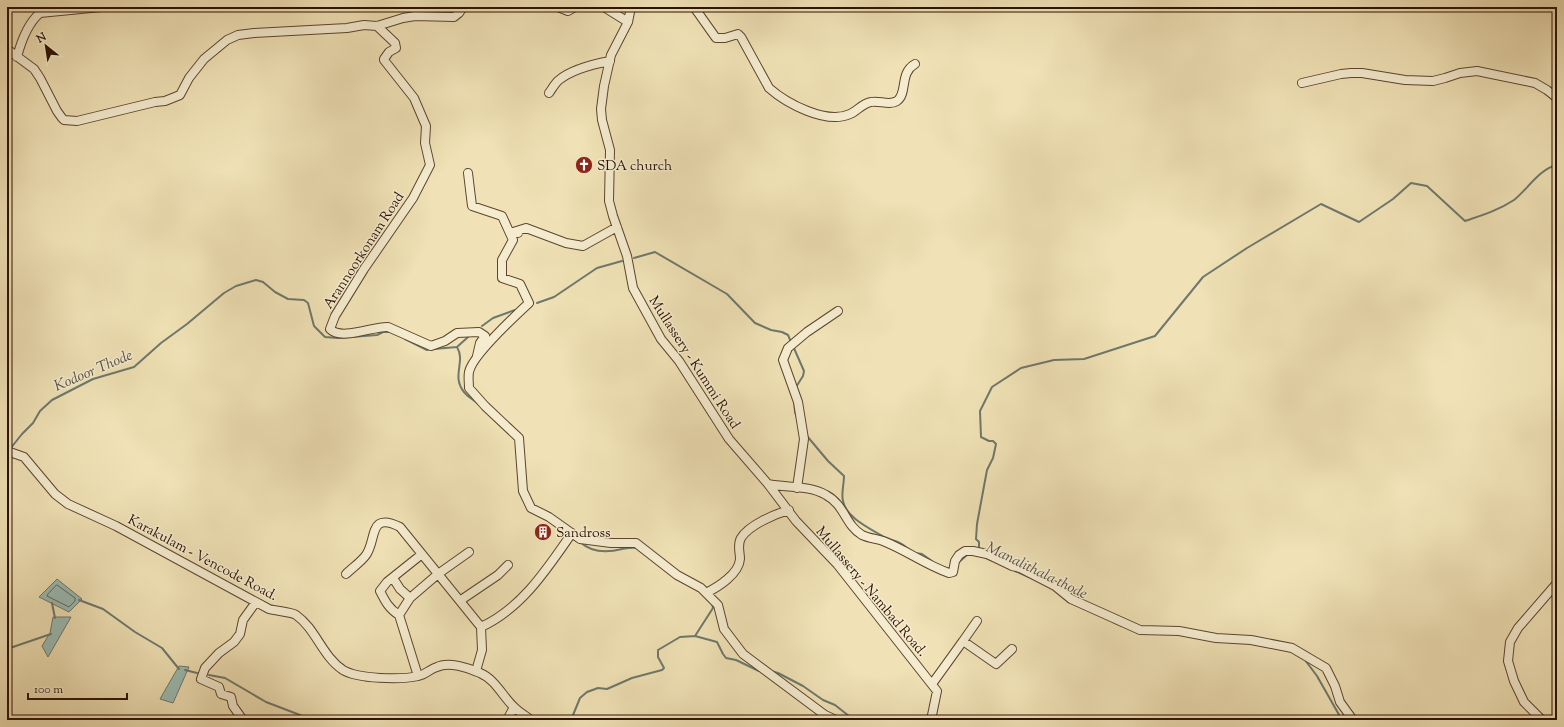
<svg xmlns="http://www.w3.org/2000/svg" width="1564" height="727" font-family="'Sorts Mill Goudy',serif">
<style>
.water{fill:#9bbdb5;stroke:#6e786d}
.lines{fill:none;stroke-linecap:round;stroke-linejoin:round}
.shore{stroke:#63675a;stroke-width:1}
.stream{stroke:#6e786d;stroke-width:2}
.minor-casing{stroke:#5c452e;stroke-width:10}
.minor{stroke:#f5ecd0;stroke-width:8}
.labels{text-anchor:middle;stroke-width:3;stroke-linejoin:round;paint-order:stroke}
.poi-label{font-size:14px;fill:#2b1100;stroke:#f5ecd0;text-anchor:start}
.street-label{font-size:14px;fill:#2b1100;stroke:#f5ecd0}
.water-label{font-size:15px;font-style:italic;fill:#524d3f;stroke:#f5ecd0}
</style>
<rect width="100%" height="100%" fill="#f0e2b6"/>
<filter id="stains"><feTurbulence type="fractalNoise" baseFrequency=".005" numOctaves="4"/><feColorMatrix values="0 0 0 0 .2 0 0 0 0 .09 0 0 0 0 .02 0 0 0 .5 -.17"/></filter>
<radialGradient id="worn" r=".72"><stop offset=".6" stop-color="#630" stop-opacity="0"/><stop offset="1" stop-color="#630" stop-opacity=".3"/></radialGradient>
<path class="water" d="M57,579l25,20 -13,13 -30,-15z
M53,617h18l-23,40 -6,-11 8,-13z
M179,666l10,1 -16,36 -13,-4z"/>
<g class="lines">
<path class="shore" d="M57,585l18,13v3l-6,6 -22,-11 1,-2z"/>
<path class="stream" d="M67,14l60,-7
M634,258l21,-6 72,42 28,29 16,7 11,2 6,3 3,7
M537,303l17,-6 43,-29 25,-7
M482,326l11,-8 22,-8
M405,339l22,11 3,-1
M793,346l11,25 -1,5 -7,11
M457,347l11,-10
M434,349l23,-2c9,15 -6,29 7,45 4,5 10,8 14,12
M794,399l1,13 2,6
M807,436l21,25 16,15c0,9 -3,17 -1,25 3,17 28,28 41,36 8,4 16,3 24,12
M10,449l12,-15 11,-11 7,-12 12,-11 41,-21 41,-12 27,-24 26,-19 37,-31 12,-7 20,-6 7,2 12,10 13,7 16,1 4,3 6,23 11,11 13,1 39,-3 6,-3h8
M580,542c11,10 27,11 42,7 6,-1 9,-2 16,-1
M979,549v-7l-3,-3 1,-15 10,-54 6,-12 3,-14 -3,-3h-4l-8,-4 -1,-26 12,-24 29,-19 33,-8 30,-1 71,-23 48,-59 44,-29 74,-44 38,18 34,-23 18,-16 16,3 38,35c18,-6 34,-11 49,-21 14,-11 25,-31 43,-35
M915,553l7,1 10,7
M984,557l9,4
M959,562l8,-7
M1015,571l14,6
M667,572l17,11
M79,600l24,9 32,23 27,16 17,21
M52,603l3,15
M712,603l1,5 -18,28 22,6 6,12 3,4 10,2 23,11
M1113,622l9,4
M7,649l44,-15
M1305,660l12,16 25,44
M185,670l12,3
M771,671l7,2 25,13 20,14 12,5 19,15
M209,675l16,3 41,24 47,18
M571,720l9,-22 7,-6 11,-4 9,1 25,-11 30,-8 2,-2 -6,-11v-7l22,-13 15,-1"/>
<defs>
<path id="minor" d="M558,7l10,4 7,-4
M604,7l24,15
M631,7l-3,15 -17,33 -7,31 -3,23 1,11 8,30 -1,51 4,15 14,40 6,32 28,51 18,22 50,78 39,45c19,4 41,1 58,11 19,10 19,30 36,40 6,3 15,4 21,6 23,9 43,24 66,32l4,-1 2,-11 4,-6 6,-4h8l14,3 25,12 8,2 35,18 16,13 69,31 39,1 37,7 35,2 41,8 34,20 9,18 5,16 13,18
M694,7l22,31h9l13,-4 3,3 28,51c17,15 57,37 81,26 7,-3 13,-11 21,-12 8,-2 18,4 26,-1 11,-8 2,-28 18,-37
M377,26l18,17 1,5 -7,4 -5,7v1l30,38 12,28 -1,17 5,22 -17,33 -49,71 -29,47 -5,13c11,12 44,-3 58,-2l43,19 14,-5 12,-8 22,-1 6,4 -5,7 -3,13
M7,49l27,20 6,9 17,33 5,7 2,2 13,1 78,-19 10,-1 15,-6 9,-17 15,-19 23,-19 11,-5 16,-2 93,-5 17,-3 13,1 26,-8 12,-2 39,1 5,-4 4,-6
M17,57c4,-15 11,-34 23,-44l61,-6
M1302,83l39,-9 10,-1h11l43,7 28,1 12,-3 15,-5 17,-2 58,12 12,7 10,8
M549,93c3,-4 6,-10 10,-13 12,-10 35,-16 51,-19
M468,173l4,33 30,10 11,24 -11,20v18l18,6 9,19c-13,12 -57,53 -60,69 -1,5 0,11 0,16l16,18 34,32 4,53 8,17 18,9 31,22 31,4h25l41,32 24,13 17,17 6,24 19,25 82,61 11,5
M518,233h-8l16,-5 40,15 17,3 34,-19
M7,451l17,6 31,37 13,10 48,22 153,83c7,2 23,3 27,6 20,14 26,41 47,55 15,9 58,10 75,6 7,-1 12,-7 19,-9 11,-6 32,1 43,6 15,6 23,24 34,34 5,5 12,9 17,13
M768,484l28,37 41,43 100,127 -6,29
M797,488l7,-49 -6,-37 -15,-42 5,-12 19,-16 31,-21
M346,574c6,-6 15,-12 20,-19 11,-15 2,-44 34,-28l81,100c41,-19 66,-58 91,-94
M393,578l7,11 10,9
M706,593c12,-6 33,-19 34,-34 0,-7 -3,-14 1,-21 8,-13 34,-24 48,-28
M461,600l37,-25 10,-10
M399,615l11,-17 28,-24 31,-22
M963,641l14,-20
M476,671l6,-21 -1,-23
M418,676l-19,-61c-10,-6 -14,-14 -19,-24l7,-9 35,-28
M932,684l31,-43 33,23 16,-15
M243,720l-10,-14 -2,-9 -10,-3 -2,-7 -18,-8 4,-11 14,-15 15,-11 6,-8 3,-14 13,-18
M507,720l7,-13
M1542,720l-18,-18 -10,-21 -6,-20 2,-19 8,-14 39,-45"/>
</defs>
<use href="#minor" class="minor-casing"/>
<use href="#minor" class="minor"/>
</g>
<defs>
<symbol id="church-disc" viewBox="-11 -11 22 22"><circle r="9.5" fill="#8f2418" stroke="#f5ecd0"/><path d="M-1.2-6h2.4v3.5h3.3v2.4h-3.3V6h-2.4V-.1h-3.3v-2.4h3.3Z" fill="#fff"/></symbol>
<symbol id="building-disc" viewBox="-11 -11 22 22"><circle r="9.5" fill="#8f2418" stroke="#f5ecd0"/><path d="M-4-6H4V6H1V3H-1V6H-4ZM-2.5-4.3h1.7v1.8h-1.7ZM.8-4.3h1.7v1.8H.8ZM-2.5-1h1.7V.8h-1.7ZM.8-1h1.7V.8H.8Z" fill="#fff"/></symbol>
</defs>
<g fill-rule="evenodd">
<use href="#church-disc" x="574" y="155" width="20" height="20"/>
<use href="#building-disc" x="533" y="522" width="20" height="20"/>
</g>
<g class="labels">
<g class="poi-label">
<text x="597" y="170">SDA church</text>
<text x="556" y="537">Sandross</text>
</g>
<g class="street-label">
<text transform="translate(363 250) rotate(-57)" y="5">Arannoorkonam Road</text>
<text transform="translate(695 362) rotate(57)" y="5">Mullassery - Kummi Road</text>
<text transform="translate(203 557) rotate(28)" y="5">Karakulam - Vencode Road.</text>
<text transform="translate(872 591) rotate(50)" y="5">Mullassery - Nambad Road.</text>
</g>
<g class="water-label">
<text transform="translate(93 370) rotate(-23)" y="5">Kodoor Thode</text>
<text transform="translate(1037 570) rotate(26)" y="5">Manalithala thode</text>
</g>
</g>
<rect width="1564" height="727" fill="none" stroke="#f0e2b6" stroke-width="24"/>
<rect x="8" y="8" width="1548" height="711" fill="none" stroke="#2b1100" stroke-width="2"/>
<rect x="12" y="12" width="1540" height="703" fill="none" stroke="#2b1100"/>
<g transform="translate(46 46) rotate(330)" stroke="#f5ecd0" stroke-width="3" paint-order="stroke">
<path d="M0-3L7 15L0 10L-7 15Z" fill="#2b1100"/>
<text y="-6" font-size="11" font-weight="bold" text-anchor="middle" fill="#2b1100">N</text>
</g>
<path d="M28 693v6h99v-6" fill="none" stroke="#2b1100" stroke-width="2"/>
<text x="34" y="693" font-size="12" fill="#2b1100" stroke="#f5ecd0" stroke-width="3" paint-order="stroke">100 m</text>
<rect width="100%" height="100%" filter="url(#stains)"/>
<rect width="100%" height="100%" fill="url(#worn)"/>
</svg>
